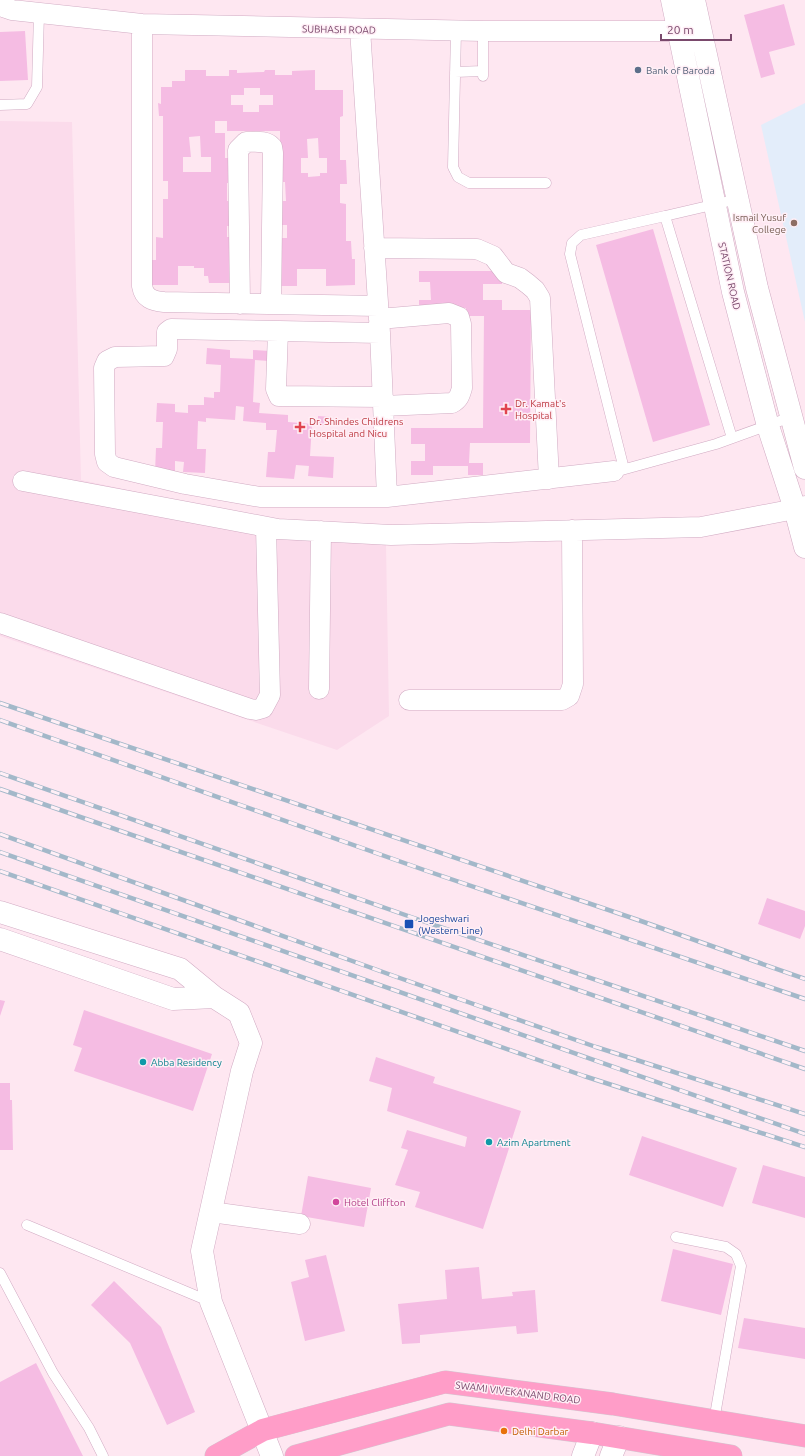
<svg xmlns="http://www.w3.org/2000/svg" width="805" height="1456" font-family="Ubuntu,sans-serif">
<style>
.residential{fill:#fbdbeb}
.education{fill:#e3edfa}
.building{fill:#f5bce3;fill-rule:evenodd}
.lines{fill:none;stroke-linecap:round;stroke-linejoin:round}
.service-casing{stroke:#d1abc3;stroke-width:11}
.minor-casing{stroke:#d1abc3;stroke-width:21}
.tertiary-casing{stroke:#d1abc3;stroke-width:23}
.primary-casing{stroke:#d4c5d0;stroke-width:23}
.service{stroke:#fff;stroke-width:10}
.minor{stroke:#fff;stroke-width:20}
.tertiary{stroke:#fff;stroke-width:22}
.primary{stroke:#ff9dc8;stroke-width:22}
.rail-casing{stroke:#a3b8c9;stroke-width:4.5}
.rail{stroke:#ffeff6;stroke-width:3;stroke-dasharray:9;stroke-linecap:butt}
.service-dot{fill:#5c6f8a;stroke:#ffeff6;stroke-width:1.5}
.education-dot{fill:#8d6e63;stroke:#ffeff6;stroke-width:1.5}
.health-dot{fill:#e0444e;stroke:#ffeff6;stroke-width:1.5}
.transit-dot{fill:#1a4fb4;stroke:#ffeff6;stroke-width:1.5}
.culture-dot{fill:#0f9aa8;stroke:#ffeff6;stroke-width:1.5}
.hotel-dot{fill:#d1479c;stroke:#ffeff6;stroke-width:1.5}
.food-dot{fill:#e8710a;stroke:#ffeff6;stroke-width:1.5}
.labels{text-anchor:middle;stroke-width:3;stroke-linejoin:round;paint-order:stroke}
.street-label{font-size:10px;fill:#7a496c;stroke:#ffeff6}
.service-label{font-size:10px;fill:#4e5e75;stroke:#ffeff6;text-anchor:start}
.education-label{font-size:10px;fill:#785e54;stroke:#ffeff6;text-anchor:end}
.health-label{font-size:10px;fill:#be3a42;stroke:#ffeff6;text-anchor:start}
.transit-label{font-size:10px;fill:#164399;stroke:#ffeff6;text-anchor:start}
.culture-label{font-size:10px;fill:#0d838f;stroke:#ffeff6;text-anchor:start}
.hotel-label{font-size:10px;fill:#b23c85;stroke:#ffeff6;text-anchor:start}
.food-label{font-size:10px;fill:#c56008;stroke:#ffeff6;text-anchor:start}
</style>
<rect width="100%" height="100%" fill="#fee7f1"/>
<path class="residential" d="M0,121l72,1 9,358 305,65 3,171 -52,34 -337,-114z"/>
<path class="education" d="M805,103v219l-44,-197z"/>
<path class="building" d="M784,4l11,41 -26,7 6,22 -14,4 -17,-63z
M25,31l3,49 -28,1v-49z
M185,70h21v6h23v-6h8v3l27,-1 1,-2h10v5h17v-4l23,-1v20h28v26l-3,1v43h6l1,24h-7v19l6,1v37h5l1,18h3v26l-29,1v-17h-29v17h-25l6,-48h9v-13h-7v-24h6l-1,-19h-3l-2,-24v-27h-53v-10h-12v12h10v25h5l1,25h-4v18h4v25h-4v11h5l3,46h-26l-1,-7h-4v-8h-10v-2h-16v19h-27v-25h5v-23l7,1v-39h5v-18h-5v-65h-4l-1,-13 3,1v-17h11v-6h13zM244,88h16v7h13v10h-14v7h-16v-7h-12v-10h13zM200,136l1,21h10v15h-28v-15h8l-2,-20zM318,138l1,20h8v15h-7v3l-12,1v-4h-7v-15h7l-1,-19z
M653,229l57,196 -57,17 -57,-197z
M419,271h83v13h-19v16h19v10h29l-1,133h-60l-1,20h14v12h-15v-9h-35v9h-22v-14h14v-17h-14v-16h72l1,-112h-18v-8l-27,-1 -20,7v-14h12l-1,-18h-11z
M207,348l23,2v8l23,1v-9l17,1 -1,10 -14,-1 -2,42 7,1 -1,10 29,2v7l24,2 -2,32 24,1 -1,21 -25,-2 1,-10 -13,-1 -2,14 -28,-2 2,-25h7l2,-22h-11v-7l-23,-2 1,-14 -8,-1 -1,14 -29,-2v4l-8,-1 -1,28h9l-1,24 -22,-1 1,-10 -9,-1v12l-20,-1 1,-24h6l1,-26h-7l1,-19 18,1v8l13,1v-8h16v-8l10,1v-6h6l1,-27 -15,-1z
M318,416l14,1 -1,9 -13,-1z
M767,898l38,13v15l-5,13 -42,-15z
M0,1000l5,1 -5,15z
M84,1010l128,44 -19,57 -119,-40 8,-23 -9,-3z
M376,1057l59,20 -2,6 88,28 -38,118 -68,-22 5,-15 -25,-7 13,-35 -7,-2 6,-18 58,17 2,-10 -80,-26 5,-23 -23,-7z
M0,1083h10v17h2l1,50h-13z
M642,1136l95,32 -14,39 -94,-32z
M763,1165l42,12v41l-53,-15z
M308,1176l63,12 -7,39 -63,-11z
M673,1249l60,15 -12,51 -60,-14z
M326,1255l19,76 -40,10 -14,-59 18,-5 -4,-17z
M479,1267l3,32 31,-3 -1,-4 23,-2 3,42 -21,2 -1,-8 -96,9v8l-18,1 -4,-40 49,-5 -2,-29z
M114,1281l47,46 34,85 -28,13 -37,-82 -39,-38z
M744,1318l61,10v31l-67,-11z
M36,1363l47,93h-83v-74z"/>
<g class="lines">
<defs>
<path id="service" d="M456,31l-3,136 5,10 11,6h77
M455,72l28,-1
M483,76v-45
M0,105l27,-1 10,-17 2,-74
M665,216l73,-17
M624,469l-54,-215 2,-11 9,-8 84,-19 67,222
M618,471l98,-27 75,-27
M27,1225l184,77
M676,1237l50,10 10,7 5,12 -27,155
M0,1273l53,100 36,55 14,28"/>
<path id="minor" d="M0,6l12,4 130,14 341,7h212
M142,24v262c2,12 10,15 22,16l214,4
M360,29l20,304 7,164 227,-26
M374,248l103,1 16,7 13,17 14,5 8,6 7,6 5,8 9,181
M240,304l-2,-154 8,-8c9,0 20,-2 26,5l1,6 -2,151
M379,319l70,-6 10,4 2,7 1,64c-2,7 -3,11 -10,15l-69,3
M278,331l-2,58 3,7 104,1
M380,333l-209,-4 -4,3v17l-3,7 -49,1 -8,4 -3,7 1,86 2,8 7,5 71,17 75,13h127
M23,481l255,48 113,6 310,-8 94,-18 10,-3
M0,623l250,86 6,1 7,-2 7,-13 -4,-168
M319,689l2,-158
M409,700h153l7,-4 4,-12 -1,-154
M211,1212l89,12"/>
<path id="tertiary" d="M672,0l61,292 35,134 27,83 10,38
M694,0l63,288 48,180
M0,912l180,57 34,28 25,16 12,30 -9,28 -40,180 9,51 61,154
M0,939l173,60 41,-2
M583,1456l9,-23
M611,1456l8,-19"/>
<path id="primary" d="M216,1456l47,-26 182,-48 168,22 192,32
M296,1456l153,-42 143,19 139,23"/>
</defs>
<use href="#service" class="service-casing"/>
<use href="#minor" class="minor-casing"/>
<use href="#tertiary" class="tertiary-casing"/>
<use href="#primary" class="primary-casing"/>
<use href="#service" class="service"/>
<use href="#minor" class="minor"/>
<use href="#tertiary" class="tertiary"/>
<use href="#primary" class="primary"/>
<defs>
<path id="rail" d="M0,703l641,218 164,58
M0,720l427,151 378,128
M0,773l411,144 394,134
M0,789l805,280
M0,834l394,142 202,71 209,67
M0,852l805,282
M0,871l584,205 221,71"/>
</defs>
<use href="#rail" class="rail-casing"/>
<use href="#rail" class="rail"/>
</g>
<circle class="service-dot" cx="638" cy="70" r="4"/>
<circle class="education-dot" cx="794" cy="223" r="4"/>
<g class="health-dot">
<path d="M504 403h4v4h4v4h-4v4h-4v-4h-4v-4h4z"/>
<path d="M298 421h4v4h4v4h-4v4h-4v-4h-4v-4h4z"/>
</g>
<rect class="transit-dot" x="404" y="919" width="10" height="10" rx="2"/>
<g class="culture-dot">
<circle cx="143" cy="1062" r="4"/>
<circle cx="489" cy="1142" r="4"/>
</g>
<circle class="hotel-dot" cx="336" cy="1202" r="4"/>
<circle class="food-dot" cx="504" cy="1431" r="4"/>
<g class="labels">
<g class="street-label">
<text transform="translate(339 29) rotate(1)" y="4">SUBHASH ROAD</text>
<text transform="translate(730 276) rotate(77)" y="4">STATION ROAD</text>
<text transform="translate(518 1392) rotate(7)" y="4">SWAMI VIVEKANAND ROAD</text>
</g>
<g class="service-label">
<text x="646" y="74">Bank of Baroda</text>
</g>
<g class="education-label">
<text x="786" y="221">Ismail Yusuf<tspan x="786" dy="12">College</tspan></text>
</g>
<g class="health-label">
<text x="515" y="407">Dr. Kamat's<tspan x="515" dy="12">Hospital</tspan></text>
<text x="309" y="425">Dr. Shindes Childrens<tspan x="309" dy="12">Hospital and Nicu</tspan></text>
</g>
<g class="transit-label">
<text x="418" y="922">Jogeshwari<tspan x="418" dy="12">(Western Line)</tspan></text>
</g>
<g class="culture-label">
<text x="151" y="1066">Abba Residency</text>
<text x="497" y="1146">Azim Apartment</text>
</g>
<g class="hotel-label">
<text x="344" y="1206">Hotel Cliffton</text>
</g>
<g class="food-label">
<text x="512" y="1435">Delhi Darbar</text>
</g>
</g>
<path d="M661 34v6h70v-6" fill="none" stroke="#7a496c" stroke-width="2"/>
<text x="667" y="34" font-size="12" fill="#7a496c" stroke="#ffeff6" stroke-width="3" paint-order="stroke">20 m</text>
</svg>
